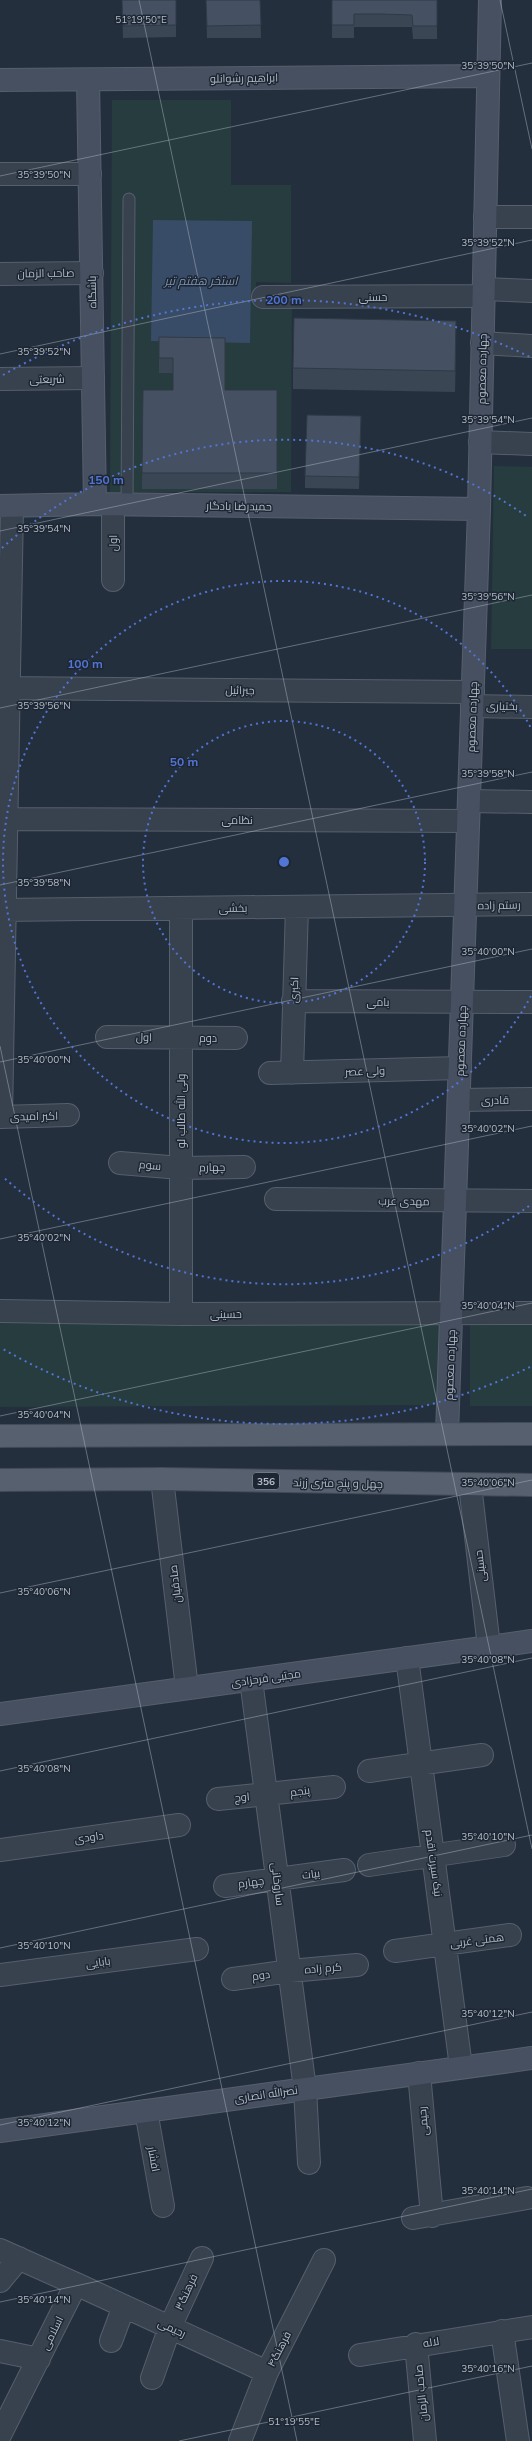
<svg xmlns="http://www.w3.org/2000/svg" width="532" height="2441" font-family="Mulish,Cairo,sans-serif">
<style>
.park{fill:#263c3f}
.water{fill:#394c67}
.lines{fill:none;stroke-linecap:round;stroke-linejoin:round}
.lane-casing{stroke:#565f6c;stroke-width:13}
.street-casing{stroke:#565f6c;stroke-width:24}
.secondary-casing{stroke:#565f6c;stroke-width:24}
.primary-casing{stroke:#414a57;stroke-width:24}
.lane{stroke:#38414e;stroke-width:11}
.street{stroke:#38414e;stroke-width:22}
.secondary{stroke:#465061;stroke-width:22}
.primary{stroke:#56606e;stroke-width:22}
.wall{fill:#3b4654}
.shaded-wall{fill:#303945}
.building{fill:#455162;stroke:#303945}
.ticks{fill:none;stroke:#b4bcc9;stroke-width:1;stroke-opacity:0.45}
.ring{fill:none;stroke:#5274d3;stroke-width:2;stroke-dasharray:2 4}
.labels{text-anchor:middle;stroke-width:3;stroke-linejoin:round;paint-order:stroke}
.shield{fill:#1d2633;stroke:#878f9c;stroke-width:1}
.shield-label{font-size:10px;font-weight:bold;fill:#b4bcc9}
.street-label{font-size:11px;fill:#b4bcc9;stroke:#1d2633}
.water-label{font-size:12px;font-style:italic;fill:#7c92b1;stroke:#1d2633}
.ticks-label{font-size:10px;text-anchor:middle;fill:#b4bcc9;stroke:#1d2633;stroke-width:3;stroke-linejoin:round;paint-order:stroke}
.centre{fill:#5274d3;stroke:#1d2633;stroke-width:2}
.ring-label{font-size:12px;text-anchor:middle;font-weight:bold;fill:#5274d3;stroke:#1d2633;stroke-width:3;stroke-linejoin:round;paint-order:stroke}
</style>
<rect width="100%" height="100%" fill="#242f3e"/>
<path class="park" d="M112,100h119v85h60v98l-35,-1v24l36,1 -1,185h-181z
M494,466l38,1v182h-41z
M470,1316h62v90h-62z
M0,1318l443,2 2,85 -445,2z"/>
<path class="water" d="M153,220l99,1 -2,122 -99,-2z"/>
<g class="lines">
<defs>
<path id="lane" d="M127,505l2,-306"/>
<path id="street" d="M0,174h90
M485,217h47
M0,274l92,-1
M483,289l49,2
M263,297l220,-1
M482,343l50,3
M0,379l93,-1
M480,442l52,2
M113,580v-75
M0,688l473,4
M472,706l60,1
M469,801l63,1
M0,819l468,2
M181,908v406
M0,910l532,-6
M293,1001l239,1
M107,1037l129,1
M270,1073l190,-5
M292,1073l5,-166
M459,1100l73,-1
M0,1117l68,-2
M1,1117l11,-611
M120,1163l61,5 63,-1
M276,1199l256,2
M0,1311l181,3 351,-1
M162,1479l25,209
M470,1485l19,162
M407,1658l54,409
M251,1680l54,409 4,74
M369,1771l113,-16
M218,1799l116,-12
M0,1850l179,-25
M369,1865l135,-20
M225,1886l119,-16
M395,1951l115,-16
M0,1975l197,-26
M233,1979l57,-8 67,-6
M419,2073l13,143
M146,2111l17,95
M413,2218l114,-20
M0,2250l76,34 -76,151
M0,2281l19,-23
M76,2284l191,88
M502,2331l16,110
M111,2341l13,-35
M416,2344l9,97
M0,2351l39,8
M360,2355l172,-28
M152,2378l18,-51 32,-69
M240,2441l27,-69 57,-112"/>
<path id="secondary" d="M0,80l488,-4
M88,80l7,424
M0,506l95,-2 384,5
M447,1434l32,-925 11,-509
M0,1714l532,-73
M0,2131l532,-73"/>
<path id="primary" d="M0,1436l532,-2
M0,1480l162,-1 370,6"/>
</defs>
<use href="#lane" class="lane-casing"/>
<use href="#street" class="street-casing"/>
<use href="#secondary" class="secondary-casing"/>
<use href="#primary" class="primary-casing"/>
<use href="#lane" class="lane"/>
<use href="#street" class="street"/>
<use href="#secondary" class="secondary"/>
<use href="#primary" class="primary"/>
</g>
<path class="wall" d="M122,0h54v37l-53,1z
M206,0h54l1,38h-54z
M332,0h105v39h-24l-1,-12h-58v11h-22z
M159,337l66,53h52v99h-135l1,-99h30v-17h-14z
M456,341l-1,51 -162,-3v-21z
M361,416l-2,73 -54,-1v-12z"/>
<path class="shaded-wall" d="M456,321v20l-1,51v-21z"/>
<path class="building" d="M122,0h54v25l-53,1z
M206,0h54l1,25 -54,1z
M332,0h105v26h-24l-1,-11 -32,-1h-26v11h-22z
M294,318l162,3 -1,50 -162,-3z
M159,337l66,1v52h52v83h-135l1,-83h30v-32h-14z
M307,415l54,1 -2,61 -54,-1z"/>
<path class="ticks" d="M139,0l393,1849M500,0l32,149M0,176l532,-113M0,354l532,-114M0,531l532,-113M0,708l532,-113M0,885l532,-113M0,1046l297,1395M0,1062l532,-113M0,1239l532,-113M0,1416l532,-113M0,1593l532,-113M0,1771l532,-113M0,1948l532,-113M0,2125l532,-113M0,2302l532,-113M179,2441l353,-75"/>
<g class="ring">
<circle cx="284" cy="862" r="141"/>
<path d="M531 996A281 281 0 1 1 531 728"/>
<path d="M529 1206A422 422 0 0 1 2 1176M2 548A422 422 0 0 1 529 518"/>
<path d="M530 1367A562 562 0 0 1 3 1349M3 375A562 562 0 0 1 530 357"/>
</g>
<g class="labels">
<rect class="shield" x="253" y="1473" width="26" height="16" rx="3"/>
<g class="shield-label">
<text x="266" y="1485">356</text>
</g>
<g class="street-label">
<text transform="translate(244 78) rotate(-1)" y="4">ابراهیم رشوانلو</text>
<text transform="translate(46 273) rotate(-1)" y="4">صاحب الزمان</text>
<text transform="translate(92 292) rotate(-91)" y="4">باشگاه</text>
<text x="373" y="301">حسنی</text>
<text transform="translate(482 369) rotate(-89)" y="4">چهارده معصوم</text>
<text transform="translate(47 379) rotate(-1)" y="4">شریعتی</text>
<text transform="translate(239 506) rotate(1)" y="4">حمیدرضا یادگار</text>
<text transform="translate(113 543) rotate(-90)" y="4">اول</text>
<text transform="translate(240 690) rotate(1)" y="4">جبرائیل</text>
<text transform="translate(502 706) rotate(1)" y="4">بختیاری</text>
<text transform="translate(472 717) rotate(-88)" y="4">چهارده معصوم</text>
<text x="237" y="824">نظامی</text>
<text transform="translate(499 905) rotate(-1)" y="4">رستم زاده</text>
<text transform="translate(233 908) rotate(-1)" y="4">بخشی</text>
<text transform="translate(294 990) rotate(-88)" y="4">اکبری</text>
<text x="378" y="1006">بامی</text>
<text transform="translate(144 1037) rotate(1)" y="4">اول</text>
<text x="208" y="1042">دوم</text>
<text transform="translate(461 1041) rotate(-88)" y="4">چهارده معصوم</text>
<text transform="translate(365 1071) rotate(-2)" y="4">ولی عصر</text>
<text transform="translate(495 1100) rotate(-1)" y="4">قادری</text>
<text transform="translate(181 1111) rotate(-90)" y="4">ولی الله طالب لو</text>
<text transform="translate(34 1116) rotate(-1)" y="4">اکبر امیدی</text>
<text transform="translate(150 1165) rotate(5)" y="4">سوم</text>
<text transform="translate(212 1167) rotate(-1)" y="4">چهارم</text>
<text transform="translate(404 1201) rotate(1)" y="4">مهدی عرب</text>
<text x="226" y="1318">حسینی</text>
<text transform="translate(450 1365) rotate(-88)" y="4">چهارده معصوم</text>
<text transform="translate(338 1483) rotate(1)" y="4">چهل و پنج متری زرند</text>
<text transform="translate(480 1566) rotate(-97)" y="4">حسینی</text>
<text transform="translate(175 1584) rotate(-97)" y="4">صادقیان</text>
<text transform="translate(266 1678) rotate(-8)" y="4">مجتبی فرحزادی</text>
<text transform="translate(300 1791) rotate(-7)" y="4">پنجم</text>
<text transform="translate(242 1797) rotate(-5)" y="4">اوج</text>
<text transform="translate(89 1837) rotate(-8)" y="4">داودی</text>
<text transform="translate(434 1863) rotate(82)" y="4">نیک سیرت اقدم</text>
<text transform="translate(311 1874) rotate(-7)" y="4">بیات</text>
<text transform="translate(251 1882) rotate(-8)" y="4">چهارم</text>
<text transform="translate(278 1884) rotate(83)" y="4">ساروخانی</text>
<text transform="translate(477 1940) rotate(-7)" y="4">همتی غربی</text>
<text transform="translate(98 1962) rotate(-8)" y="4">بابایی</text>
<text transform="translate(323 1968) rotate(-5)" y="4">کرم زاده</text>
<text transform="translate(261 1975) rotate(-8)" y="4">دوم</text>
<text transform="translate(266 2094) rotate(-8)" y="4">نصرالله انصاری</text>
<text transform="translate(423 2121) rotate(-95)" y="4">رحیمی</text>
<text transform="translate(154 2159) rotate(80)" y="4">افشار</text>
<text transform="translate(186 2292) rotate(-65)" y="4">فرهنگ۳</text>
<text transform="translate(172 2328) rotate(25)" y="4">رحیمی</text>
<text transform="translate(52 2333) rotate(-64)" y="4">اسلامی</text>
<text transform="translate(431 2342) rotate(-9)" y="4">لاله</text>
<text transform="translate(279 2349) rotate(-63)" y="4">فرهنگ۴</text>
<text transform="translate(421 2393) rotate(-96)" y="4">صاحب الزمان</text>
</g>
<g class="water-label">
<text x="201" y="285">استخر هفتم تیر</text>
</g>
</g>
<g class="ticks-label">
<text x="141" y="23">51°19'50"E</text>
<text x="488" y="69">35°39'50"N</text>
<text x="44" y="178">35°39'50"N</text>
<text x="488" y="246">35°39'52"N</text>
<text x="44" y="355">35°39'52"N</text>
<text x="488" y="423">35°39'54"N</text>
<text x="44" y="532">35°39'54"N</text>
<text x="488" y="600">35°39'56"N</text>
<text x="44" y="709">35°39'56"N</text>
<text x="488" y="777">35°39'58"N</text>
<text x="44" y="886">35°39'58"N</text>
<text x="488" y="955">35°40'00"N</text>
<text x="44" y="1063">35°40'00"N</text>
<text x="488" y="1132">35°40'02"N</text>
<text x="44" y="1241">35°40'02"N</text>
<text x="488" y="1309">35°40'04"N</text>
<text x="44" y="1418">35°40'04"N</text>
<text x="488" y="1486">35°40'06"N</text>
<text x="44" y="1595">35°40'06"N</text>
<text x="488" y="1663">35°40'08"N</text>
<text x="44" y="1772">35°40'08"N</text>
<text x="488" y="1840">35°40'10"N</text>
<text x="44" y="1949">35°40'10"N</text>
<text x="488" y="2017">35°40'12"N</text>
<text x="44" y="2126">35°40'12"N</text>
<text x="488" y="2194">35°40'14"N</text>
<text x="44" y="2303">35°40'14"N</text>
<text x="488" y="2372">35°40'16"N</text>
<text x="294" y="2425">51°19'55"E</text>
</g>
<circle cx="284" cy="862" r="6" class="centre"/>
<g class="ring-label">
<text x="284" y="304">200 m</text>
<text x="106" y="484">150 m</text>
<text x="85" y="668">100 m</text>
<text x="184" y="766">50 m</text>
</g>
</svg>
